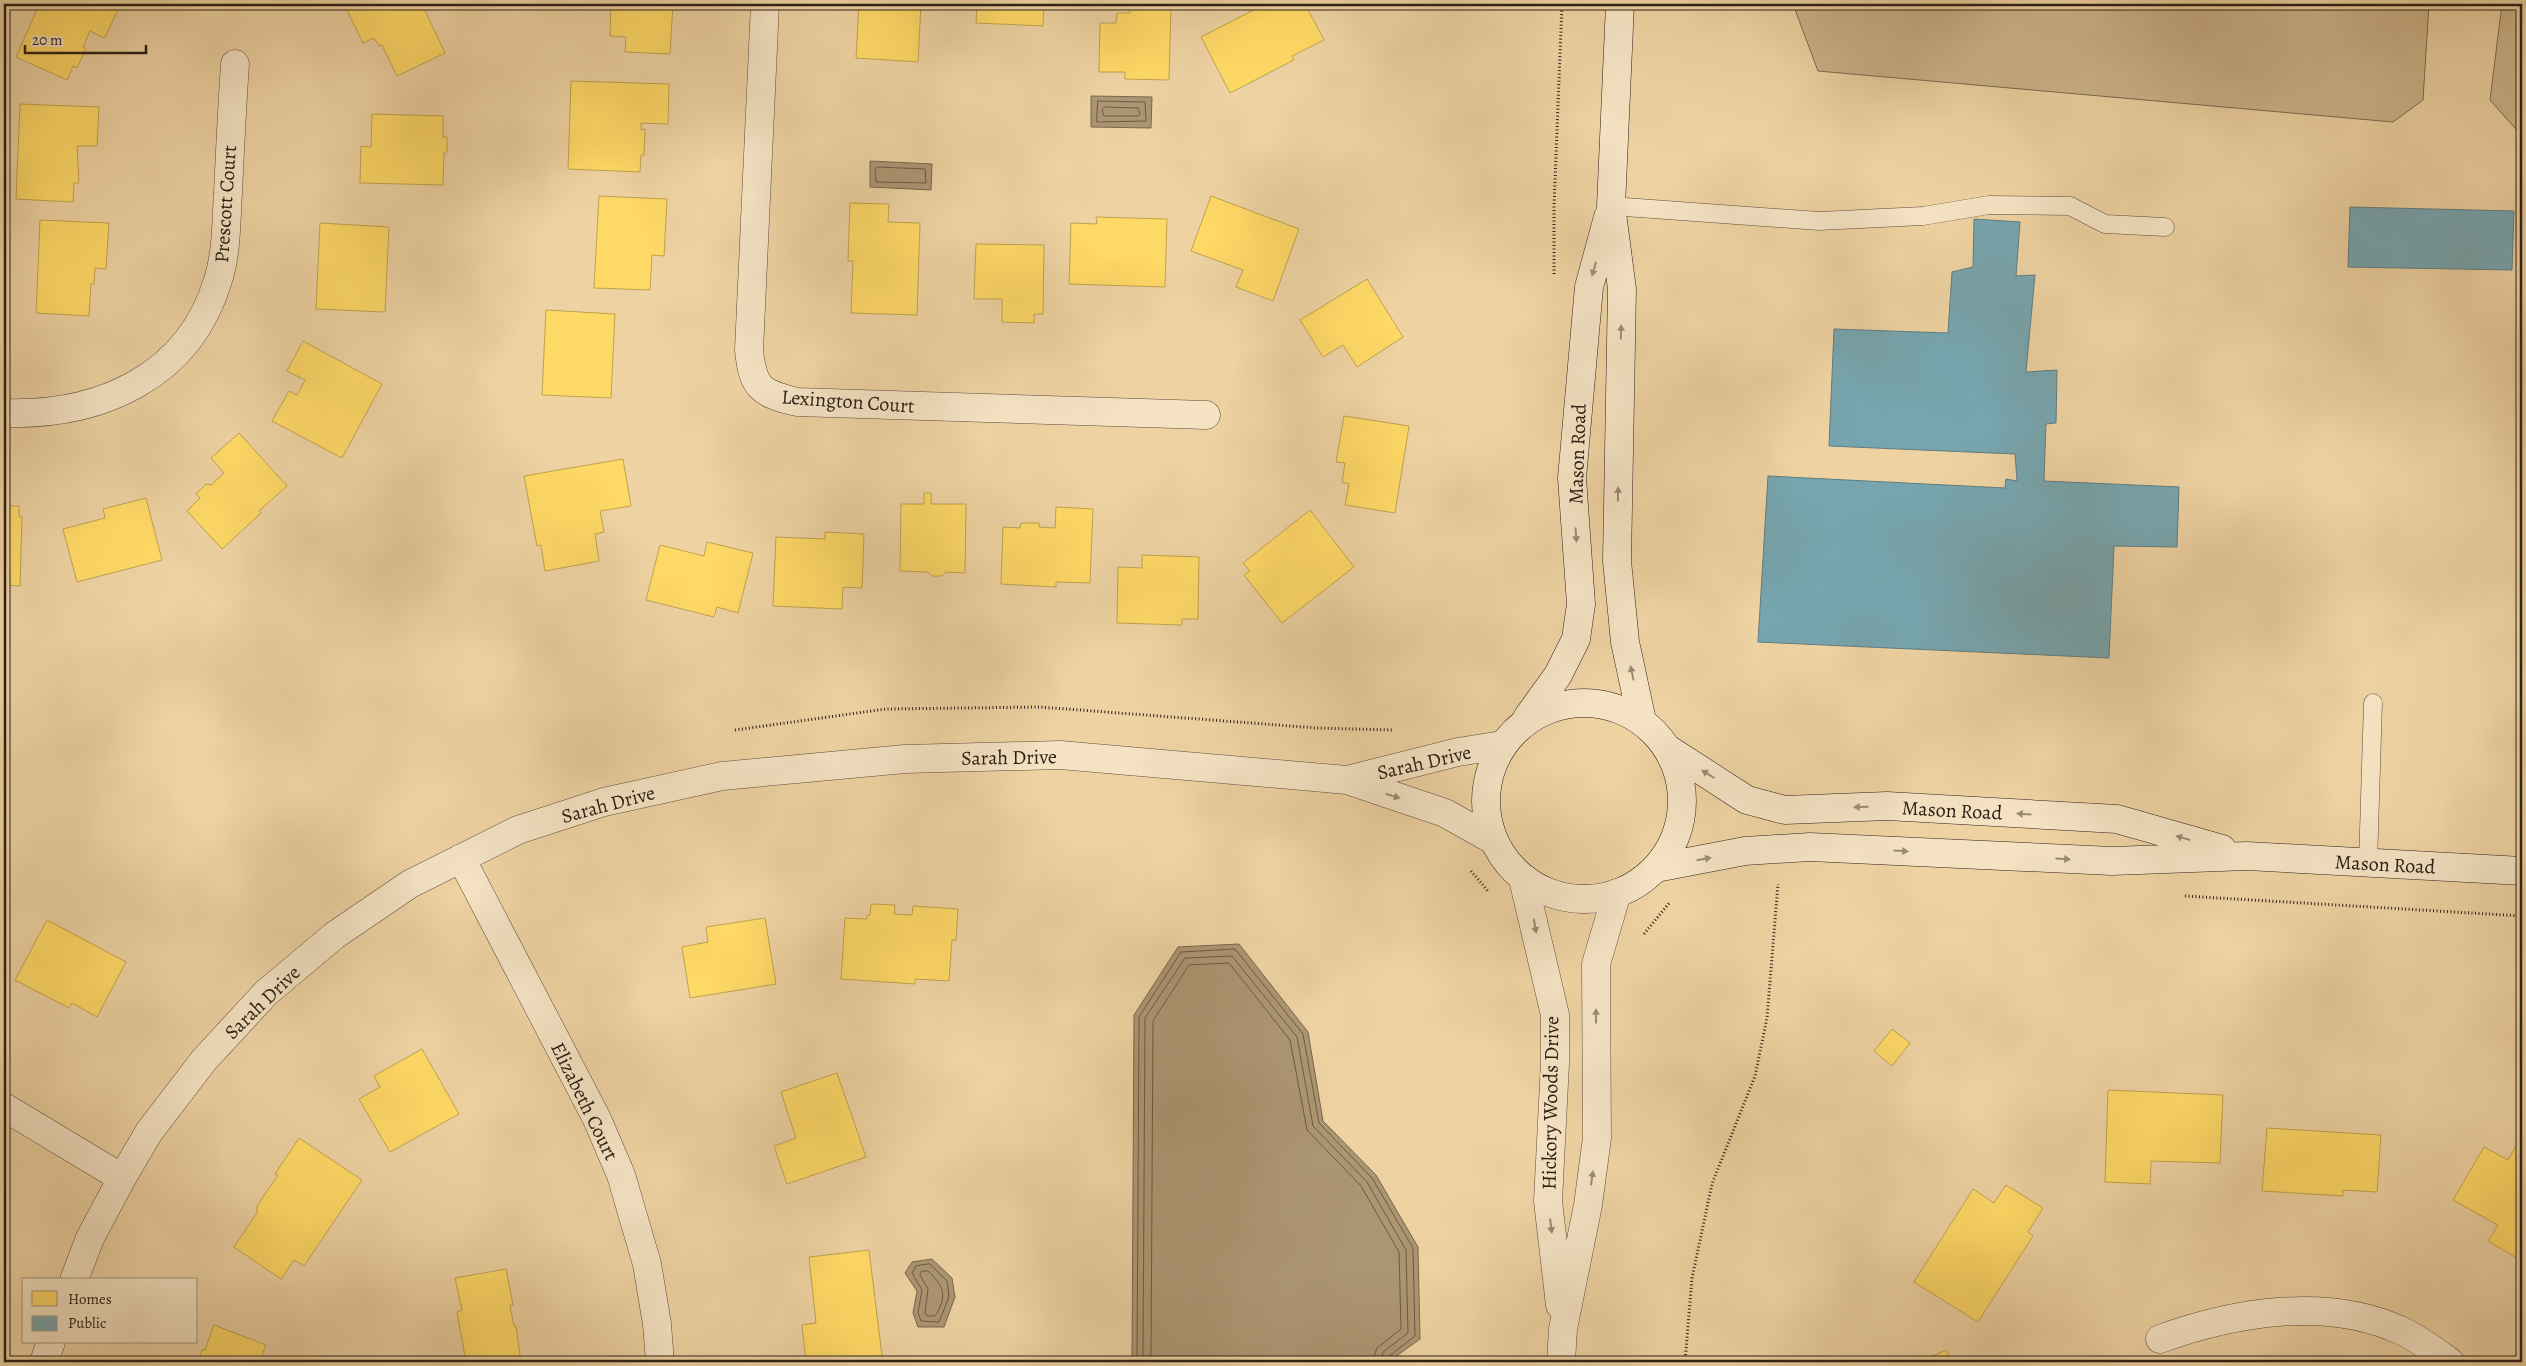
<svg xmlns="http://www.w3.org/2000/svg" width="2526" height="1366" font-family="Alegreya,serif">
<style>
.green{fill:#cdb48a;stroke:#7d6a50}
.water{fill:#ac9572;stroke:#79664d}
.homes{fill:#ffd966;stroke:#c0a24e}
.public{fill:#76a5af;stroke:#607d81}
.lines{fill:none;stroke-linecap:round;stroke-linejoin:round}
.shore{stroke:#6c5a44;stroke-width:1}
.service-casing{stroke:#5d4c39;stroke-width:19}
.minor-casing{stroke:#5d4c39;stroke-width:29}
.tertiary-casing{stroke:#5d4c39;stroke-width:29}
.secondary-casing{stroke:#2d2016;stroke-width:29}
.path{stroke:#2d2016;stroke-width:3;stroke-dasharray:1 2.5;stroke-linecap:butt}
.service{stroke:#f4e2c3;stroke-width:18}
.minor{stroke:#f4e2c3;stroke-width:28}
.tertiary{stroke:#f4e2c3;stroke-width:28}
.secondary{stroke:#f4e2c3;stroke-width:28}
.oneway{fill:#9a8b75}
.labels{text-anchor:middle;stroke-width:5;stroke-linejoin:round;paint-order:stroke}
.street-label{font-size:20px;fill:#2d2016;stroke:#f4e2c3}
</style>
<rect width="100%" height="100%" fill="#eed2a2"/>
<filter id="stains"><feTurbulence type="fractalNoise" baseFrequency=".004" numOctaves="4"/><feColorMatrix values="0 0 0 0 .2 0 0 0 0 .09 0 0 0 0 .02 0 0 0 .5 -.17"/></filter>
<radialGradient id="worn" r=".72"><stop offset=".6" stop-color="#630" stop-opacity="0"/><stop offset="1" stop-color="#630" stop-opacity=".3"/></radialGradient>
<path class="green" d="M1793,4h636l-6,96 -30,22 -575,-51z
M2502,4h20v132l-32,-36z"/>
<path class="water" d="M1091,96l61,1 -1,31 -60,-1z
M870,161l62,3 -1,26 -61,-3z
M1239,944l69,88 15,89 53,54 42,72 2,92 -32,23h-256l2,-347 44,-68z
M932,1259l20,19 3,19 -11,30h-26l-5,-14 4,-22 -12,-18 7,-11z"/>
<path class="homes" d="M45,4l75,1 -15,33 -15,-7 -7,16 3,1 -9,20 -4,-2 -6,14 -51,-23 22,-50 4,2z
M344,4h78l23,49 -48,23 -15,-31 -3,1 -5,-8 -11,5z
M611,4h62l-3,50 -45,-2 1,-15 -16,-1z
M859,4h62l-3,58 -62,-4z
M977,4h67l-1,22 -67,-3z
M1278,4h27l19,36 -32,16 2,4 -64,33 -29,-56 62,-32 2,5z
M1130,5l41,1 -2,74 -44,-1v-7h-26l1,-49h16l1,-10h13z
M571,81l98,3 -1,40 -27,-1v7l4,-1 -1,26h-3l-1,17 -72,-3z
M20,104l79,3 -2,39h-20l2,37h-5l-1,19 -57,-3z
M372,114l71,2v21h4v15h-3l-1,33 -83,-2 1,-37 10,1z
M599,196l68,3 -3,57 -12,-1 -2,35 -56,-2z
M1211,196l88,33 -26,72 -37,-14 7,-17 -52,-19z
M850,203l39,1 -1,18 32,1 -3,92 -66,-2 2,-52h-5z
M1096,217l71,2 -2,68 -96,-3 2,-61 26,1z
M40,220l69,3 -3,46 -11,-1 -1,16h-3l-2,32 -53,-3z
M320,223l69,4 -4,85 -69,-3z
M976,244l68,1 -1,69h-9v9l-32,-1v-23h-28z
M1367,279l36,58 -46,30 -14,-22 -20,12 -23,-37z
M546,310l69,4 -4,84 -69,-3z
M303,341l79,43 -40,74 -70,-37 17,-30 8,4 8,-15 -18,-9z
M1344,416l65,10 -14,87 -50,-8 4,-21 -7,-2 3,-19 -9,-1z
M239,433l48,53 -28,25 2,2 -39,36 -35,-38 13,-13 -4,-4 10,-10 5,1 13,-12 -13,-15z
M623,459l8,47 -31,5 4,21 -9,2 4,27 -54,10 -4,-26 -4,1 -13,-70z
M924,493h7v11h35l-1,69 -19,-1 -4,4h-10l-4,-4 -28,-1 1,-67h23z
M146,498l16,62 -85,22 -14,-53 42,-11 -2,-9z
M4,506h15v11h3l-2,69 -16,-1z
M1056,507l37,2 -3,74 -34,-1v5l-55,-3 2,-57 17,1 1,-5h18v4l16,1z
M1310,510l44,57 -72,56 -38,-48 6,-4 -7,-8z
M825,532l39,2 -2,54 -19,-1 -1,22 -69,-3 3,-69 49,2z
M707,542l46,11 -15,60 -21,-6 -3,10 -68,-17 14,-55 44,11z
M1142,555l57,2 -1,62h-16v6l-65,-2 1,-56 24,1z
M871,904l24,1 -1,9 18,1 1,-9 45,3 -2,31h-4l-3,41 -34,-2v5l-74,-5 4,-61 22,1v-4h3z
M765,918l11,66 -86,14 -8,-51 26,-5 -2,-15z
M47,920l79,42 -29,55 -25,-14 -3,5 -54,-28z
M1892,1029l18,14 -18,23 -18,-15z
M422,1049l37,65 -69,38 -31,-53 21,-12 -6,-11z
M837,1073l29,84 -79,27 -13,-38 22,-8 -15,-46z
M2108,1090l115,5 -3,68 -69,-2 -1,23 -45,-2z
M2267,1128l114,7 -4,57 -34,-2v6l-81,-5z
M299,1138l63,42 -58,86 -10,-6 -13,19 -47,-32 23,-34v-7l21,-31 -3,-1z
M2484,1147l24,13 7,-12 7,4v109l-34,-20 10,-16 -45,-25z
M2006,1185l37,23 -15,24 5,4 -55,86 -64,-40 59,-93 21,14z
M869,1250l13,106 -30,3v3h-46l-4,-37 14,-2 -7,-66z
M506,1269l7,36 -3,1 4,20h2l5,36h-55l-9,-50 5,-2 -7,-32z
M214,1325l52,20 -7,17h-61l4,-12h3z
M1946,1350l6,12h-33z"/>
<path class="public" d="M2350,207l164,4 -2,59 -164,-3z
M1974,219l46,3 -4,54 19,-1 -9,97 31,-2 -1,53 -10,1 -2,57 135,6 -2,60 -63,-1 -5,112 -351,-16 10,-166 237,12 1,-9 11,2 -2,-27 -186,-8 5,-117 114,4 4,-61 21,-5z"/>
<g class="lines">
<path class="shore" d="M1098,101l47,1 1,19 -49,1z
M1105,107l33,1 2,6 -2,2h-34l-2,-6z
M877,167l48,2 1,14 -50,-1 -1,-13z
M930,1264l17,17 2,16 -10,25 -18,-1 -3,-8 4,-23 -10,-17 4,-7z
M922,1271h6c16,15 20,25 7,45h-8l-2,-3 3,-24 -8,-14z
M1137,1362l2,-345 42,-65 54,-3 68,85 16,89 53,55 41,70 2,88 -27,21 -2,5
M1143,1362l2,-344 40,-60 47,-2 65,81 16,89 54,56 39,68 2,83 -25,19 -3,10
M1151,1362l2,-341 36,-56 40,-2 61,77 17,90 54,56 38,66 2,77 -24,19 -5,14"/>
<defs>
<path id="service" d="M1611,206l208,15 104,-5 66,-11 81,1 35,18 60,3
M2368,863l5,-160"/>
<path id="minor" d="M765,4l-16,346c4,38 11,43 48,52l409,13
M4,413c95,3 185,-35 214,-133 9,-28 8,-58 10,-87 2,-43 4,-86 7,-129
M1347,780l111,-28 44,-7
M461,858l136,261 24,56 26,89 10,60 3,38
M4,1107l118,71
M74,1280l16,-42 32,-60 27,-46 55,-72 62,-67 69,-58 75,-51 108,-54 86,-28 118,-26 183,-17 155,-4 287,25 98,33 48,27
M2160,1339c74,-27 168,-43 242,-8 17,8 33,20 48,31
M44,1362l7,-20"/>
<path id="tertiary" d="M1523,879l32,136v48l-7,138 12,104
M1561,1362l2,-33 25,-124 9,-67 -1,-174 21,-71"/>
<path id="secondary" d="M1620,4l-9,202 11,83 -5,272 8,81 17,79
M1486 801a98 98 0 1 1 196 0a98 98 0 1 1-196 0Z
M1527,718l31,-43 18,-36 5,-35 -9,-126 17,-191 19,-70
M1668,749l79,51 38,10 102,-4 230,13 105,30
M1656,868l89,-17 65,-4 302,14 135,-5 275,15"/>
</defs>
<use href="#service" class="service-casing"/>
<use href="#minor" class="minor-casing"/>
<use href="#tertiary" class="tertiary-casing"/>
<use href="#secondary" class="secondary-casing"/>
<path class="path" d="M1554,274v-68l8,-202
M735,730l151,-21 154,-2 277,21 75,2
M1471,871l17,20
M2185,896l337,20
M1644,934l26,-32
M1685,1362l7,-84 20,-94 43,-108 12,-58 11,-134"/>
<use href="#service" class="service"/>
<use href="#minor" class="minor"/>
<use href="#tertiary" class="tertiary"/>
<use href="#secondary" class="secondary"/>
</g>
<defs><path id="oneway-solid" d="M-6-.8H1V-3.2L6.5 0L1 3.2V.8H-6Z" transform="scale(1.25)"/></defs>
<g class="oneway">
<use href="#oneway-solid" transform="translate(1594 269) rotate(106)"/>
<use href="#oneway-solid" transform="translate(1621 332) rotate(-89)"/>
<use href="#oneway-solid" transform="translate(1618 494) rotate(-89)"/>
<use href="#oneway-solid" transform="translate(1576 535) rotate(86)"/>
<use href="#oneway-solid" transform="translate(1632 673) rotate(-102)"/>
<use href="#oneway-solid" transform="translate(1708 774) rotate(-148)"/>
<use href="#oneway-solid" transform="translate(1393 796) rotate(18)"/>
<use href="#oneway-solid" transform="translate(1861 807) rotate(178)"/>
<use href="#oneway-solid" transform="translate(2024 814) rotate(-177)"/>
<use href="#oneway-solid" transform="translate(2183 838) rotate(-164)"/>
<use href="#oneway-solid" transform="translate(1901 851) rotate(3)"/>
<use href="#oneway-solid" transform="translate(1704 859) rotate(-10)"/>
<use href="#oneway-solid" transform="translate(2063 859) rotate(3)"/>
<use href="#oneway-solid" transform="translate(1535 926) rotate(80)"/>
<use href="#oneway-solid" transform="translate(1596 1016) rotate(-90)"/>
<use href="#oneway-solid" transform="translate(1592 1178) rotate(-82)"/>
<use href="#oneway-solid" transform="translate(1551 1226) rotate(83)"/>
</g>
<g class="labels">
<g class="street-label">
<text transform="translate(225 204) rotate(-86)" y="7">Prescott Court</text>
<text transform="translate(848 401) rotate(4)" y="7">Lexington Court</text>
<text transform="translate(1577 454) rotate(-88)" y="7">Mason Road</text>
<text transform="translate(1009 757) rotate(-1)" y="7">Sarah Drive</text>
<text transform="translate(1424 762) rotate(-13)" y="7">Sarah Drive</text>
<text transform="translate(608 804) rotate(-15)" y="7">Sarah Drive</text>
<text transform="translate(1952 810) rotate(3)" y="7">Mason Road</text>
<text transform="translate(2385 864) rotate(3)" y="7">Mason Road</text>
<text transform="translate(262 1002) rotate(-44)" y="7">Sarah Drive</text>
<text transform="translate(585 1101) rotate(64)" y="7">Elizabeth Court</text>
<text transform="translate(1550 1103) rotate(-89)" y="7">Hickory Woods Drive</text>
</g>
</g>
<rect width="2526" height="1366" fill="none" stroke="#eed2a2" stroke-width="20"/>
<rect x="5" y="5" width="2516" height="1356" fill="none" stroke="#2d2016" stroke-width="2.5"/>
<rect x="10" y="10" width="2506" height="1346" fill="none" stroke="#2d2016"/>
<rect x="22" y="1278" width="175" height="65" fill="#f4e2c3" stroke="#a4947e"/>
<rect x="32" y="1291" width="25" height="15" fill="#ffd966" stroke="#a4947e"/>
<text x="68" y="1304" font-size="15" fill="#2d2016">Homes</text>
<rect x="32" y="1316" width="25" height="15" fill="#76a5af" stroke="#a4947e"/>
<text x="68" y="1328" font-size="15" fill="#2d2016">Public</text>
<path d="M25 45v8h121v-8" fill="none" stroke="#2d2016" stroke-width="2.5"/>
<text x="32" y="45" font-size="15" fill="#2d2016" stroke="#f4e2c3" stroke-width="4" paint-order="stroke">20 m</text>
<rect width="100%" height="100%" filter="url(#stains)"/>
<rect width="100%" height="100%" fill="url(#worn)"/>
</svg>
